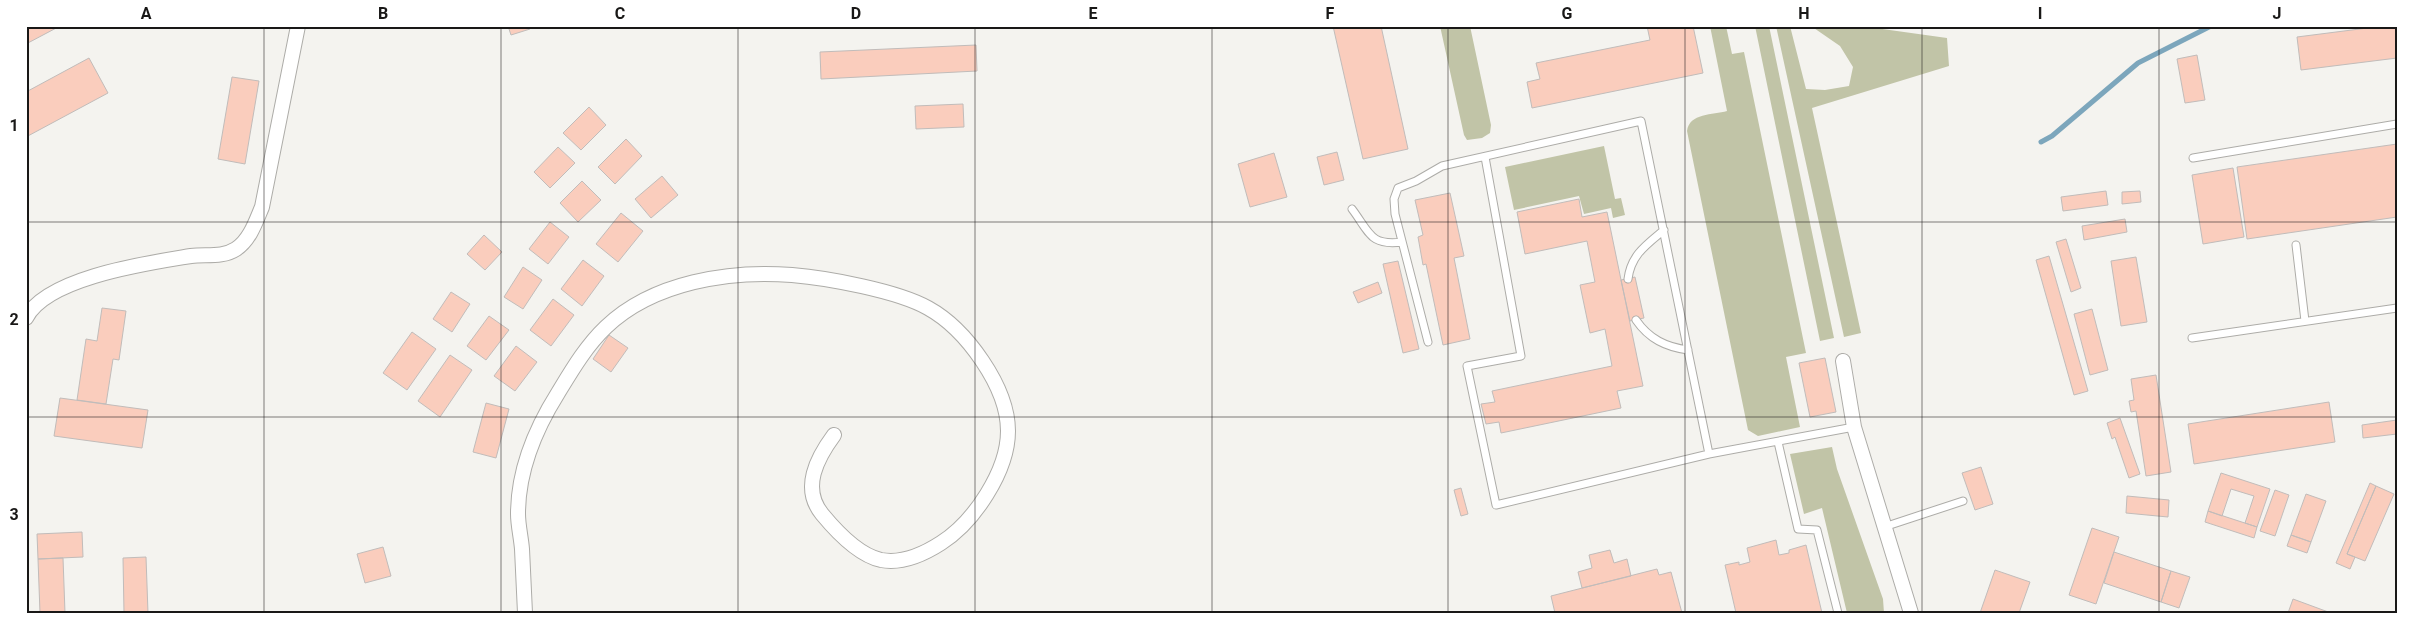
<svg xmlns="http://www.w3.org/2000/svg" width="2423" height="639" font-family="Roboto,sans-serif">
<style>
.green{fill:#c1c4a7}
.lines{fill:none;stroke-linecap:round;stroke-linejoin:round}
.stream{stroke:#7ca6bc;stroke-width:5}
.building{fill:#facdbd;stroke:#c1bcba}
.service-casing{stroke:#adaca8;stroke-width:9}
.minor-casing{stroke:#adaca8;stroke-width:16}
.service{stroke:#fff;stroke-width:7}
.minor{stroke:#fff;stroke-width:14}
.grid{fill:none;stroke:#191817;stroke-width:1;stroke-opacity:0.55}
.neatline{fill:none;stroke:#191817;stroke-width:2}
.grid-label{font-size:16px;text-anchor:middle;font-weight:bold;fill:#191817}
</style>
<rect width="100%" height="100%" fill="#f4f3ef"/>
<path class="green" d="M1440,26h30l21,99 -1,8 -8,5 -15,2 -3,-5z
M1710,26h16l6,28 12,-2 62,301 -20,4 14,70 -42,9 -10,-6 -61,-299c2,-18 26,-16 40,-20z
M1755,26h14l65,312 -14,3z
M1776,26h14l16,63 19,1 24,-4 4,-19 -13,-21 -29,-20h50l86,12 2,28 -137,42 49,225 -17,4z
M1604,146l11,53 6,-1 4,17 -12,3 -2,-10 -27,6 -5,-18 -65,14 -9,-43z
M1832,447l5,22 46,130 1,14h-37l-25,-105 -18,6 -14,-60z"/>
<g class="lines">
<path class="stream" d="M2041,142l11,-6 86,-73 73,-37"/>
</g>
<path class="building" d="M26,26h34l-34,18z
M508,26h21l1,3 -19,6z
M1333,26h48l27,123 -45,10z
M1647,26h46l10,47 -171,35 -5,-26 13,-3 -4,-16 114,-23z
M2383,26h14v32l-96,12 -4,-33z
M976,45l1,26 -156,8 -1,-27z
M2197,55l8,45 -20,3 -8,-44z
M89,58l19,35 -82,44v-45z
M232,77l27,4 -14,83 -27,-5z
M963,104l1,23 -48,2 -1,-23z
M589,107l17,18 -25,25 -18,-17z
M626,139l16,17 -27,28 -17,-17z
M2397,144v73l-150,22 -10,-72z
M558,147l17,16 -25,25 -16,-16z
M1337,152l7,28 -20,5 -7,-28z
M1274,153l13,44 -37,10 -12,-43z
M2233,168l11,69 -41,7 -11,-69z
M662,176l16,19 -27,23 -16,-19z
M582,181l19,19 -23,22 -18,-19z
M2106,191l2,14 -45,6 -2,-14z
M2140,191l1,11 -19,2v-12z
M1450,193l14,63 -10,2 16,81 -27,6 -17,-81 -3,1 -5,-28 5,-2 -8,-35z
M1579,199l3,18 25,-5 36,174 -26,5 4,17 -120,25 -2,-11 -13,2 -5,-20 14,-2 -3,-11 120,-25 -7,-37 -15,4 -10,-48 15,-3 -8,-41 -62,13 -8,-42z
M621,213l22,18 -25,31 -22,-18z
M2125,219l2,13 -43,8 -2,-14z
M550,222l19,15 -21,27 -19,-15z
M484,235l18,17 -17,18 -18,-16z
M2066,239l15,49 -10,4 -15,-50z
M2049,256l39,135 -14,4 -38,-135z
M2136,257l11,65 -26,4 -10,-65z
M583,260l21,16 -22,30 -21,-17z
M1398,261l21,88 -16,4 -20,-89z
M523,267l19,13 -19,29 -19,-12z
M1635,277l9,41 -14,3 -9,-41z
M1378,282l4,11 -24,10 -5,-11z
M451,292l19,12 -18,28 -19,-13z
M553,299l21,16 -23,31 -21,-16z
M102,308l24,3 -7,49 -6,-1 -7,45 -29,-4 9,-61 11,2z
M2092,309l16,61 -18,5 -16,-61z
M489,316l20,14 -23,30 -19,-14z
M412,332l24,17 -29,41 -24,-17z
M609,335l19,13 -17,24 -18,-13z
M516,346l21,16 -22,29 -21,-15z
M450,355l22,15 -32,47 -22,-16z
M1825,358l11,54 -26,5 -11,-54z
M2156,375l15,97 -25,4 -10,-65 -5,1 -2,-11 5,-1 -3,-21z
M60,398l88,12 -6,38 -88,-12z
M2329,402l6,40 -141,22 -6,-40z
M486,403l23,6 -13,49 -23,-6z
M2120,418l20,56 -11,4 -14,-41 -3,2 -5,-16z
M2397,420v14l-34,4 -1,-13z
M1981,467l12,37 -18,6 -13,-37z
M2221,473l49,16 -13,38 -12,-4 9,-27 -23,-7 -9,27 -14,-5z
M2370,483l6,3 -29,68 8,3 -5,12 -14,-6z
M2376,486l18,8 -29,67 -18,-7z
M1461,488l7,26 -7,2 -7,-26z
M2275,490l14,5 -14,41 -15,-5z
M2306,494l20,7 -15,41 -20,-7z
M2127,496l42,4 -1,17 -42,-4z
M2208,511l49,16 -3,11 -49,-16z
M2092,528l27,9 -23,67 -27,-9z
M82,532l1,25 -45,2 -1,-25z
M2291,535l20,7 -4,11 -20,-7z
M1776,540l3,15 10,-2v-3l17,-5 16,68h-86l-11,-48 14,-3v3l11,-3 -3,-14z
M383,547l8,29 -26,7 -8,-29z
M1610,550l4,13 13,-4 4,17 -49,12 -4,-16 14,-4 -3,-13z
M2114,552l57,19 -10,31 -57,-19z
M146,557l2,56h-24l-1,-55z
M63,558l2,55h-25l-2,-54z
M1657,569l2,6 12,-3 11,41h-127l-4,-17z
M1995,570l35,12 -11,31h-39z
M2171,571l19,6 -11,31 -18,-6z
M2293,599l38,14h-43z"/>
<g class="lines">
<defs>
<path id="service" d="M1485,157l36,199 -54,10 29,139 213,-51 145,-27
M2193,158l204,-34
M1352,209c18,24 18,37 50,33
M2296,245l9,76
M1628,279c3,-24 18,-34 36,-49
M1636,320c13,19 30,27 52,30
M2192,338l205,-30
M1428,342l-33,-128 -1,-15 4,-11 18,-7 26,-15 199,-45 68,333
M1778,442l20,87 19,1 21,83
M1884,527l79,-26"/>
<path id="minor" d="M26,318c21,-41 123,-55 165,-62 15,-2 31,2 45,-7 14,-9 20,-28 26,-42l36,-181
M1843,361l11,66 57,186
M525,613c-1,-22 -2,-43 -3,-64 -1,-12 -4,-24 -4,-35 0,-43 18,-86 40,-121 14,-23 28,-47 48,-66 47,-45 124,-57 186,-52 36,3 106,16 136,33 38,21 80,79 80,123 0,40 -34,91 -67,112 -17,11 -39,21 -60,17 -23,-5 -45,-29 -59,-46 -21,-26 -5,-56 12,-79"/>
</defs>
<use href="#service" class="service-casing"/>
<use href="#minor" class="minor-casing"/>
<use href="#service" class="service"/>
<use href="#minor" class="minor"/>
</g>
<path class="grid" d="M264,26v587M501,26v587M738,26v587M975,26v587M1212,26v587M1448,26v587M1685,26v587M1922,26v587M2159,26v587M26,222h2371M26,417h2371"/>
<rect width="2423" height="639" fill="none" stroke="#ffffff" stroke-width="55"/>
<rect x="28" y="28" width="2368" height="584" class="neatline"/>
<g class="grid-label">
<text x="146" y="19">A</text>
<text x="383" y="19">B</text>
<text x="620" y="19">C</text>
<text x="856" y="19">D</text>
<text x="1093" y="19">E</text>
<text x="1330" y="19">F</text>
<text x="1567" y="19">G</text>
<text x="1804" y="19">H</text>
<text x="2040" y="19">I</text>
<text x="2277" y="19">J</text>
<text x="14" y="131">1</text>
<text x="14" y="325">2</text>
<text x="14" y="520">3</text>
</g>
</svg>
